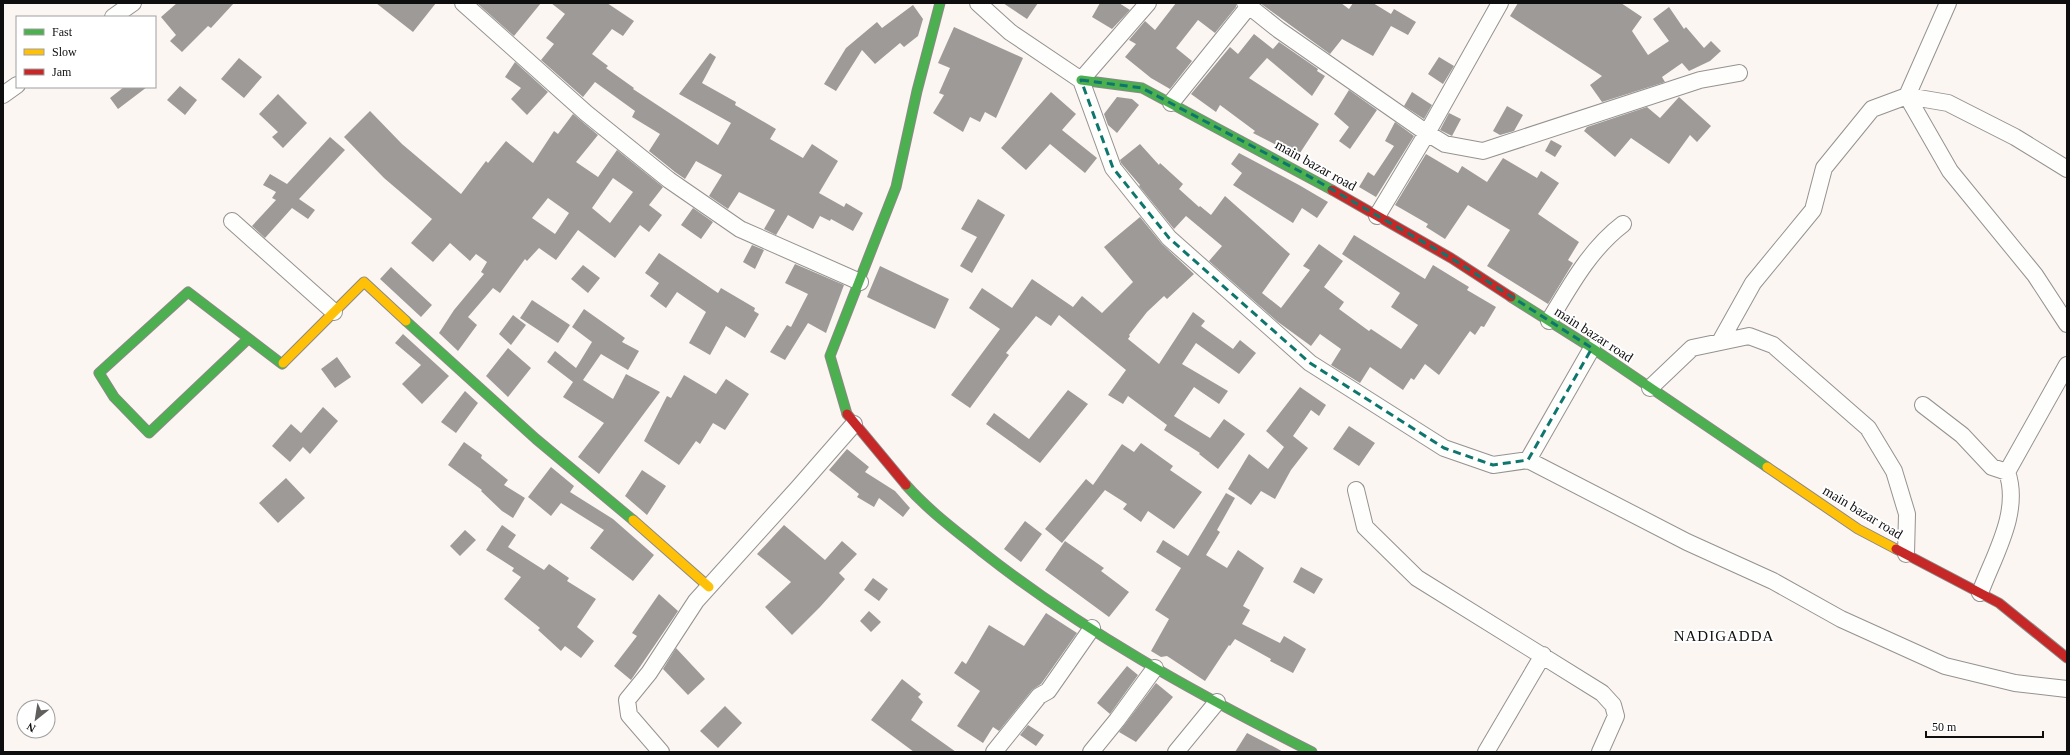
<svg xmlns="http://www.w3.org/2000/svg" width="2070" height="755" font-family="'Times New Roman',serif">
<style>
.building{fill:#9e9a98;fill-rule:evenodd}
.lines{fill:none;stroke-linecap:round;stroke-linejoin:round}
.street-casing{stroke:#959291;stroke-width:18}
.fast-casing{stroke:#8b8987;stroke-width:11}
.slow-casing{stroke:#8b8987;stroke-width:11}
.jam-casing{stroke:#8b8987;stroke-width:11}
.street{stroke:#fefefd;stroke-width:16}
.fast{stroke:#4caf50;stroke-width:9}
.slow{stroke:#ffc107;stroke-width:9}
.jam{stroke:#c62828;stroke-width:9}
.marked{fill:none;stroke:#0f766e;stroke-width:3;stroke-dasharray:8 5;stroke-linejoin:round}
.labels{text-anchor:middle;stroke-width:4;stroke-linejoin:round;paint-order:stroke}
.street-label{font-size:14px;fill:#0e0e0e;stroke:#fff}
.neighbourhood-label{font-size:15px;letter-spacing:1px;fill:#0e0e0e;stroke:#fff}
</style>
<rect width="100%" height="100%" fill="#fbf6f2"/>
<path class="building" d="M177,3h57l-23,25 -3,-2 -26,26 -12,-11 6,-6 -15,-18z
M376,3h60l-23,29z
M477,3h64l-27,33z
M551,3h56l27,18 -11,15 -11,-7 -20,25 16,12 -2,2 28,20 -1,1 85,56 13,-22 -52,-29 31,-41 6,4 -14,26 34,19 -1,3 41,24 -6,10 33,19 9,-14 26,17 -19,32 25,14 2,-4 17,10 -10,18 -22,-12 -1,2 -10,-5 -7,13 -25,-14 -12,20 -12,-6 11,-19 -36,-18 -11,17 -19,-13 13,-21 -26,-14 -11,18 -10,-7 -26,-21 11,-17 -28,-17 3,-6 -40,-29 -12,15 -42,-37 13,-16 -8,-6 19,-24z
M1003,3h35l-11,16z
M1100,3h19l11,7 -18,19 -20,-12z
M1176,3h60v4l-21,26 -17,-13 -22,28 16,13 -22,28 -19,-11 -26,-21 11,-13 -7,-4 16,-19 10,9z
M1260,3h81l8,6 4,-6h20l18,11 3,-5 22,13 -8,13 -17,-9 -18,30 -31,-17 -12,15z
M1518,3h103l21,14 -10,14 16,24 21,-14 -16,-22 16,-12 15,22 2,-2 18,21 7,-7 10,10 -11,10 -21,10 -7,-8 -20,14 3,5 -63,20 -12,-17 12,-9 -92,-60z
M913,5l10,14 -5,17 -14,11 -4,-4 -25,21 -13,-14 -26,41 -12,-7 22,-36 31,-26 5,6z
M954,27l69,31 -27,60 -11,-6 -5,10 -10,-5 -7,15 -30,-19 11,-18 -5,-2 11,-25 -12,-5z
M1254,34l19,15 6,-7 39,27 -1,2 8,5 -13,20 -45,-38 -18,20 70,46 -21,32 -45,-23 2,-2 -35,-26 -4,7 -25,-18 39,-47 8,7z
M1439,57l15,9 -11,18 -15,-10z
M239,58l23,19 -18,21 -23,-19z
M515,62l33,30 -21,23 -16,-16 10,-11 -16,-11z
M180,86l17,14 -12,15 -18,-15z
M124,87h23l-29,22 -8,-11z
M1349,90l28,20 -27,39 -11,-8 10,-14 -15,-13z
M1051,92l25,22 -14,16 35,28 -12,15 -35,-29 -24,26 -25,-22z
M1412,92l20,13 -8,14 -20,-13z
M278,94l29,29 -24,25 -11,-11 6,-5 -19,-18z
M1117,97l15,2 7,6 -22,28 -9,-8 -4,-11z
M1679,97l32,29 -14,16 -7,-7 -21,29 -38,-26 -16,19 -31,-26 3,-4 60,-20 13,11z
M1507,106l16,9 -9,16 -14,4 -7,-4z
M370,111l32,33 59,50 25,-33 2,2 18,-22 27,22 21,-32 4,3 15,-20 25,21 -22,27 22,15 19,-27 46,37 -14,18 13,10 -13,17 -9,-7 -25,33 -37,-28 -22,30 -17,-12 -12,13 -2,-2 -25,34 -7,-5 -25,29 9,8 -19,26 -19,-18 15,-23 30,-36 -3,-2 6,-10 -11,-8 -6,7 -20,-18 -17,19 -22,-19 21,-24 -48,-41 -40,-41zM613,178l20,14 -23,31 -18,-15zM548,198l21,15 -14,21 -23,-16z
M1449,113l12,6 -9,17 -12,-6z
M1395,122l19,14 -38,61 -17,-10 9,-15 6,4 20,-30 -9,-5z
M330,137l15,13 -46,49 16,11 -7,9 -16,-11 -27,30 -13,-12 24,-26 -4,-2 4,-6 -13,-7 7,-11 17,10z
M1551,140l11,6 -7,11 -10,-6z
M1140,144l19,21 1,-2 23,21 -4,5 20,18 1,-1 11,9 14,-19 65,58 -28,39 19,15 29,-38 -7,-4 16,-22 24,17 -19,26 20,15 -5,7 30,22 2,-2 30,20 17,-24 -27,-18 9,-14 -58,-39 12,-19 71,44 8,-14 36,22 -2,3 29,17 -12,20 -3,-1 -6,9 -5,-4 -31,44 -14,-11 -11,16 -3,-2 -8,12 -33,-23 -10,16 -29,-18 10,-16 -21,-15 -9,12 -33,-24 -69,-61 13,-15 -36,-30 -12,13 -35,-43 1,-1 -19,-22 -1,-3z
M1239,153l60,32 29,17 -11,16 -15,-10 -9,15 -60,-38 9,-12 -11,-9z
M1426,154l32,19 4,-7 25,16 16,-24 34,20 4,-7 18,12 -21,31 41,28 -11,18 5,3 -25,41 -61,-38 23,-36 -42,-25 -23,34 -19,-12 2,-3 -33,-19z
M978,199l27,16 -33,58 -12,-7 17,-29 -16,-8z
M693,208l20,14 -12,17 -20,-14z
M1140,217l22,27 32,30 -27,25 -3,-3 -17,16 -18,23 1,1 -2,3 31,25 34,-52 12,9 -4,5 32,23 7,-9 16,13 -17,21 -43,-31 -14,21 46,27 -9,13 -25,-17 -20,29 36,22 14,-19 21,15 -27,35 -19,-15 1,-1 -36,-23 3,-5 -39,-29 -5,8 -15,-9 18,-25 -67,-55 -8,11 -15,-10 -30,37 3,2 -39,53 -19,-13 49,-66 -31,-21 13,-20 30,20 20,-29 41,28 9,-11 20,17 31,-31 -29,-35z
M752,245l12,5 -9,19 -12,-7z
M659,253l59,40 3,-5 34,20 -1,3 5,3 -14,24 -19,-12 -16,29 -21,-12 17,-31 -29,-20 -11,16 -16,-12 9,-13 -14,-10z
M795,264l49,21 -18,48 -18,-10 -23,37 -15,-8 17,-27 4,2 17,-33 -23,-11z
M583,265l17,13 -12,15 -17,-14z
M880,266l69,33 -14,30 -68,-32z
M391,267l41,38 -11,12 -41,-38z
M532,300l38,25 -12,18 -38,-25z
M584,309l41,29 -3,4 17,9 -11,19 -27,-16 -18,26 30,19 13,-25 34,18 -61,82 -21,-17 26,-34 -41,-26 10,-15 -26,-20 8,-11 21,17 16,-26 -20,-15z
M513,315l13,10 -15,20 -12,-11z
M403,334l46,42 -27,28 -20,-20 19,-19 -26,-22z
M508,348l23,20 -23,29 -22,-21z
M337,357l14,20 -16,11 -14,-19z
M684,375l32,19 10,-15 23,15 -24,36 -12,-7 -13,21 -4,-3 -17,24 -35,-24 23,-45 4,2z
M1300,387l26,18 -7,11 -8,-6 -18,26 15,12 -17,22 -16,29 -14,-8 -10,14 -23,-16 21,-35 19,15 16,-22 -18,-16z
M1068,390l20,14 -48,59 -54,-39 8,-11 35,26z
M465,391l13,12 -22,30 -15,-11z
M323,407l15,14 -28,33 -7,-7 -13,15 -18,-16 19,-22 10,9z
M1349,426l26,17 -16,23 -26,-17z
M464,442l18,13 -1,3 27,22 -4,5 21,13 -12,20 -11,-7 -21,-20 1,-1 -34,-25z
M1141,443l32,23 -3,4 32,22 -28,37 -26,-18 -7,11 -18,-13 4,-5 -22,-14 -43,53 -17,-14 41,-50 7,6 29,-41 12,8z
M847,449l22,18 -4,5 30,19 15,17 -7,9 -24,-19 -5,9 -17,-10 2,-3 -30,-24z
M551,467l23,19 -4,6 43,27 41,36 -21,26 -43,-33 14,-18 -43,-27 -10,13 -23,-19z
M642,470l24,16 -19,29 -22,-19z
M286,478l19,20 -27,25 -19,-20z
M1226,493l9,5 -18,32 3,2 -14,23 21,13 11,-18 26,18 -21,38 7,4 -8,14 38,19 4,-7 22,13 -13,24 -23,-12 1,-2 -36,-20 -5,7 -1,-1 -24,36 -38,-25 -6,1 -10,-6 18,-32 -14,-9 26,-42 -25,-16 7,-12 25,16z
M1025,521l17,13 -21,28 -17,-13z
M502,525l14,10 -8,12 36,23 5,-6 20,14 -2,3 29,18 -19,28 17,14 -13,17 -16,-12 -4,5 -23,-21 2,-2 -36,-29 17,-22 -9,-6 2,-3 -28,-18z
M784,525l41,35 17,-19 15,13 -18,19 6,6 -25,28 -28,28 -27,-28 26,-25 -34,-28z
M465,530l11,10 -16,16 -10,-10z
M1065,541l39,27 -3,3 28,21 -20,25 -64,-47z
M1301,567l22,12 -9,15 -21,-12z
M873,578l15,11 -9,12 -15,-11z
M659,594l19,17 -47,69 -17,-14 23,-30 -5,-3z
M869,611l12,11 -10,10 -11,-11z
M1046,613l31,20 -36,51 -9,6 -33,41 -6,-4 -10,16 -26,-17 23,-35 -26,-18 8,-12 4,3 23,-39 35,21z
M676,648l29,31 -17,16 -25,-26z
M1127,666l11,9 -28,39 -13,-11z
M902,679l19,15 -3,3 5,5 -12,18 45,32h-42l-43,-32z
M1156,683l17,14 -37,45 -17,-10z
M725,706l17,17 -24,25 -18,-17z
M1028,725l16,10 -8,11 -16,-11z
M1247,733l31,16 5,3h-48z"/>
<g class="lines">
<defs>
<path id="street" d="M463,3l123,110 83,67 71,49 120,53
M978,3l32,29 71,48 32,88 56,70 141,125 134,85 49,17 35,-5
M1245,3l34,27 148,103 18,11 38,7 217,-71 39,-7
M113,17l20,-14
M1081,80l67,-77
M3,95l14,-10
M1171,103l78,-97
M2067,169l-52,-32 -67,-34 -41,-7 43,75 85,104 32,49
M1377,216l50,-83 73,-130
M232,221l102,91
M1549,321c21,-35 41,-72 74,-97
M1720,342l33,-59 60,-73 11,-42 48,-59 35,-13 41,-93
M1592,348l-64,112 159,82 86,39 68,38 104,47 70,17 52,6
M1650,388l42,-40 57,-12 24,9 95,83 26,43 13,43 -1,40
M1923,405l39,30 30,32 15,5
M1356,490l9,37 52,51 185,115 11,12 3,11 -16,36
M1980,593c14,-38 41,-81 27,-121l60,-107
M661,752l-32,-37 -2,-15 22,-27 47,-72 102,-113 56,-64
M994,752l45,-56 9,-5 44,-63
M1091,752l26,-32 38,-52
M1176,752l41,-50
M1486,752l57,-97"/>
<path id="fast" d="M1081,80l61,8 190,102
M1511,297l81,51 175,119
M406,321l130,118 97,81
M248,339l-99,94 -35,-36 -15,-24 89,-81 94,72 1,-1
M847,414l-17,-58 66,-169 21,-96 23,-88
M906,485c22,25 49,45 75,66 101,80 216,143 331,201"/>
<path id="slow" d="M283,363l81,-81 42,39
M1767,467l91,62 38,20
M633,520l76,67"/>
<path id="jam" d="M1332,190l119,68 60,39
M847,414l59,71
M1896,549l103,54 68,55"/>
</defs>
<use href="#street" class="street-casing"/>
<use href="#fast" class="fast-casing"/>
<use href="#slow" class="slow-casing"/>
<use href="#jam" class="jam-casing"/>
<use href="#street" class="street"/>
<use href="#fast" class="fast"/>
<use href="#slow" class="slow"/>
<use href="#jam" class="jam"/>
</g>
<path class="marked" d="M1081,80l61,8 163,86 146,84 141,90 -64,112 -35,5 -49,-17 -134,-85 -141,-125 -56,-70z"/>
<g class="labels">
<g class="street-label">
<text transform="translate(1316 165) rotate(29)" y="5">main bazar road</text>
<text transform="translate(1594 334) rotate(33)" y="5">main bazar road</text>
<text transform="translate(1863 512) rotate(31)" y="5">main bazar road</text>
</g>
<g class="neighbourhood-label">
<text x="1724" y="641">NADIGADDA</text>
</g>
</g>
<rect width="2070" height="755" fill="none" stroke="#0e0e0e" stroke-width="8"/>
<rect x="16" y="16" width="140" height="72" fill="#ffffff" stroke="#9f9f9f"/>
<rect x="24" y="29" width="20" height="6" fill="#4caf50" stroke="#9f9f9f"/>
<text x="52" y="36" font-size="12" fill="#0e0e0e">Fast</text>
<rect x="24" y="49" width="20" height="6" fill="#ffc107" stroke="#9f9f9f"/>
<text x="52" y="56" font-size="12" fill="#0e0e0e">Slow</text>
<rect x="24" y="69" width="20" height="6" fill="#c62828" stroke="#9f9f9f"/>
<text x="52" y="76" font-size="12" fill="#0e0e0e">Jam</text>
<g transform="translate(36 719) rotate(210)"><circle r="19" fill="#ffffff" stroke="#9f9f9f"/>
<path d="M0-3L7 15L0 10L-7 15Z" fill="#615f5e"/>
<text y="-6" font-size="11" font-weight="bold" text-anchor="middle" fill="#0e0e0e">N</text>
</g>
<path d="M1926 731v6h117v-6" fill="none" stroke="#0e0e0e" stroke-width="2"/>
<text x="1932" y="731" font-size="12" fill="#0e0e0e" stroke="#ffffff" stroke-width="3" paint-order="stroke">50 m</text>
</svg>
